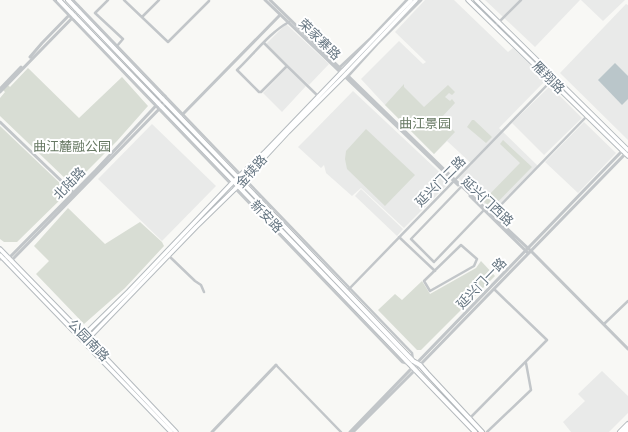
<svg xmlns="http://www.w3.org/2000/svg" width="628" height="432" font-family="'Source Sans 3','Noto Sans SC',sans-serif">
<style>
.built{fill:#e9eae9}
.green{fill:#d8ddd4}
.water{fill:#bac6ca}
.lines{fill:none;stroke-linecap:round;stroke-linejoin:round}
.secondary-casing{stroke:#b4babe;stroke-width:5.5}
.primary-casing{stroke:#b3b8bc;stroke-width:6}
.minor{stroke:#c2c6c9;stroke-width:2.5}
.tertiary{stroke:#c2c6c9;stroke-width:3}
.secondary{stroke:#fff;stroke-width:3.5}
.primary{stroke:#fff;stroke-width:4}
.labels{text-anchor:middle;stroke-width:4;stroke-linejoin:round;paint-order:stroke}
.street-label{font-size:13px;fill:#647480;stroke:#fff}
.park-label{font-size:13px;fill:#667862;stroke:#fff}
</style>
<rect width="100%" height="100%" fill="#f8f8f5"/>
<path class="built" d="M425,0h29l54,52 5,-4 33,32 -47,48 39,38 -45,46 -35,-34 14,-14 -25,-23 -13,13 -49,-49 -24,-26 38,-38 24,23 3,-2 -31,-30z
M485,0h95l-45,47z
M581,0h44l-22,21z
M626,4l2,1v135l-68,-67z
M286,24l43,40 -20,21 -44,-40z
M287,68l19,18 -24,26 -19,-19z
M550,86l32,32 -38,37 -32,-32z
M353,91l97,91 -46,46 -43,-40 -9,8 -26,-23 -2,-8 -3,3 -23,-21 12,-12 26,22 -26,-22z
M584,122l32,31 -38,40 -33,-31z
M152,124l64,62 -54,55 -64,-62z
M361,189l42,40 -6,7 -42,-40z
M602,371l26,25v17l-19,19h-38l-8,-10 22,-21 -7,-7z"/>
<path class="green" d="M28,68l51,50 43,-41 26,29 -31,35 -41,41 -6,1 -70,-67v-18l5,-6 -3,-3 5,-5 3,3z
M404,84v3l20,20 24,-22 7,7 -3,3 -3,-2 -4,4 5,4 2,-2 3,4 -14,15 14,14 -21,22 -49,-49z
M472,120h2l18,17 -6,6 -19,-16z
M0,126l65,62v7l-48,47h-13l-4,-3z
M366,129l49,46 -30,31 -38,-37 -2,-10 1,-8z
M503,140l29,27 -40,41 -9,-7 37,-38 -20,-19z
M68,208l37,36 35,-22 22,20 2,4 -39,42 -41,36 -48,-50 13,-13 -15,-15z
M481,261l14,15 -74,74h-4l-39,-40 17,-16 7,6 20,-19 8,13 46,-26z"/>
<path class="water" d="M615,63l13,13v23l-6,6 -24,-25z"/>
<g class="lines">
<defs>
<path id="secondary" d="M468,0l160,156
M476,0l152,150
M0,249l84,86 92,97
M0,255l171,177
M81,338l48,-47 105,-110 32,-30 145,-151
M85,342l111,-115 42,-41 50,-54 56,-56 72,-76"/>
<path id="primary" d="M59,0l416,432
M68,0l345,361 7,4 7,8 55,59
M620,432l8,-8
M625,432l3,-3"/>
</defs>
<use href="#secondary" class="secondary-casing"/>
<use href="#primary" class="primary-casing"/>
<path class="minor" d="M54,0l348,362 7,2
M73,0l339,353 1,7
M108,0l-13,13 28,26 -6,7
M124,0l44,42 41,-41v-1
M142,17l17,-17
M495,26l26,-26
M264,43l23,23 -26,26h-2l-22,-22c16,-15 33,-38 52,-48
M287,66l31,30
M461,187l-50,52 23,23 50,-52
M492,214l95,-98
M399,237l36,34
M461,245l16,14 -3,7 -44,25 -6,-10z
M169,256l26,25 6,4 3,7
M349,289l203,-209 1,-4
M604,324l24,-23
M276,365l65,67
M470,418l77,-78 -53,-51
M487,432l44,-42 -5,-27"/>
<path class="tertiary" d="M265,0l193,185
M270,0l185,180 76,71 97,98
M30,57l12,-14 36,-37
M339,68l32,-30 36,-38
M348,76l29,-32 44,-44
M0,89l21,-22
M0,92l81,-83
M182,115l98,-100
M0,122l74,71
M470,196l57,56
M0,259l9,-1 87,-88 69,-74
M9,263l159,-163
M212,432l64,-67
M350,432l273,-282
M353,432l67,-67 208,-214"/>
<use href="#secondary" class="secondary"/>
<use href="#primary" class="primary"/>
</g>
<g class="labels">
<g class="street-label">
<text transform="translate(320 39) rotate(44)" y="5">荣家寨路</text>
<text transform="translate(549 77) rotate(45)" y="5">雁翔路</text>
<text transform="translate(251 171) rotate(-48)" y="5">金犊路</text>
<text transform="translate(440 181) rotate(-45)" y="5">延兴门二路</text>
<text transform="translate(69 183) rotate(-46)" y="5">北陆路</text>
<text transform="translate(488 201) rotate(43)" y="5">延兴门西路</text>
<text transform="translate(267 216) rotate(46)" y="5">新安路</text>
<text transform="translate(481 283) rotate(-46)" y="5">延兴门一路</text>
<text transform="translate(89 340) rotate(46)" y="5">公园南路</text>
</g>
<g class="park-label">
<text x="425" y="128">曲江景园</text>
<text x="72" y="151">曲江麓融公园</text>
</g>
</g>
</svg>
